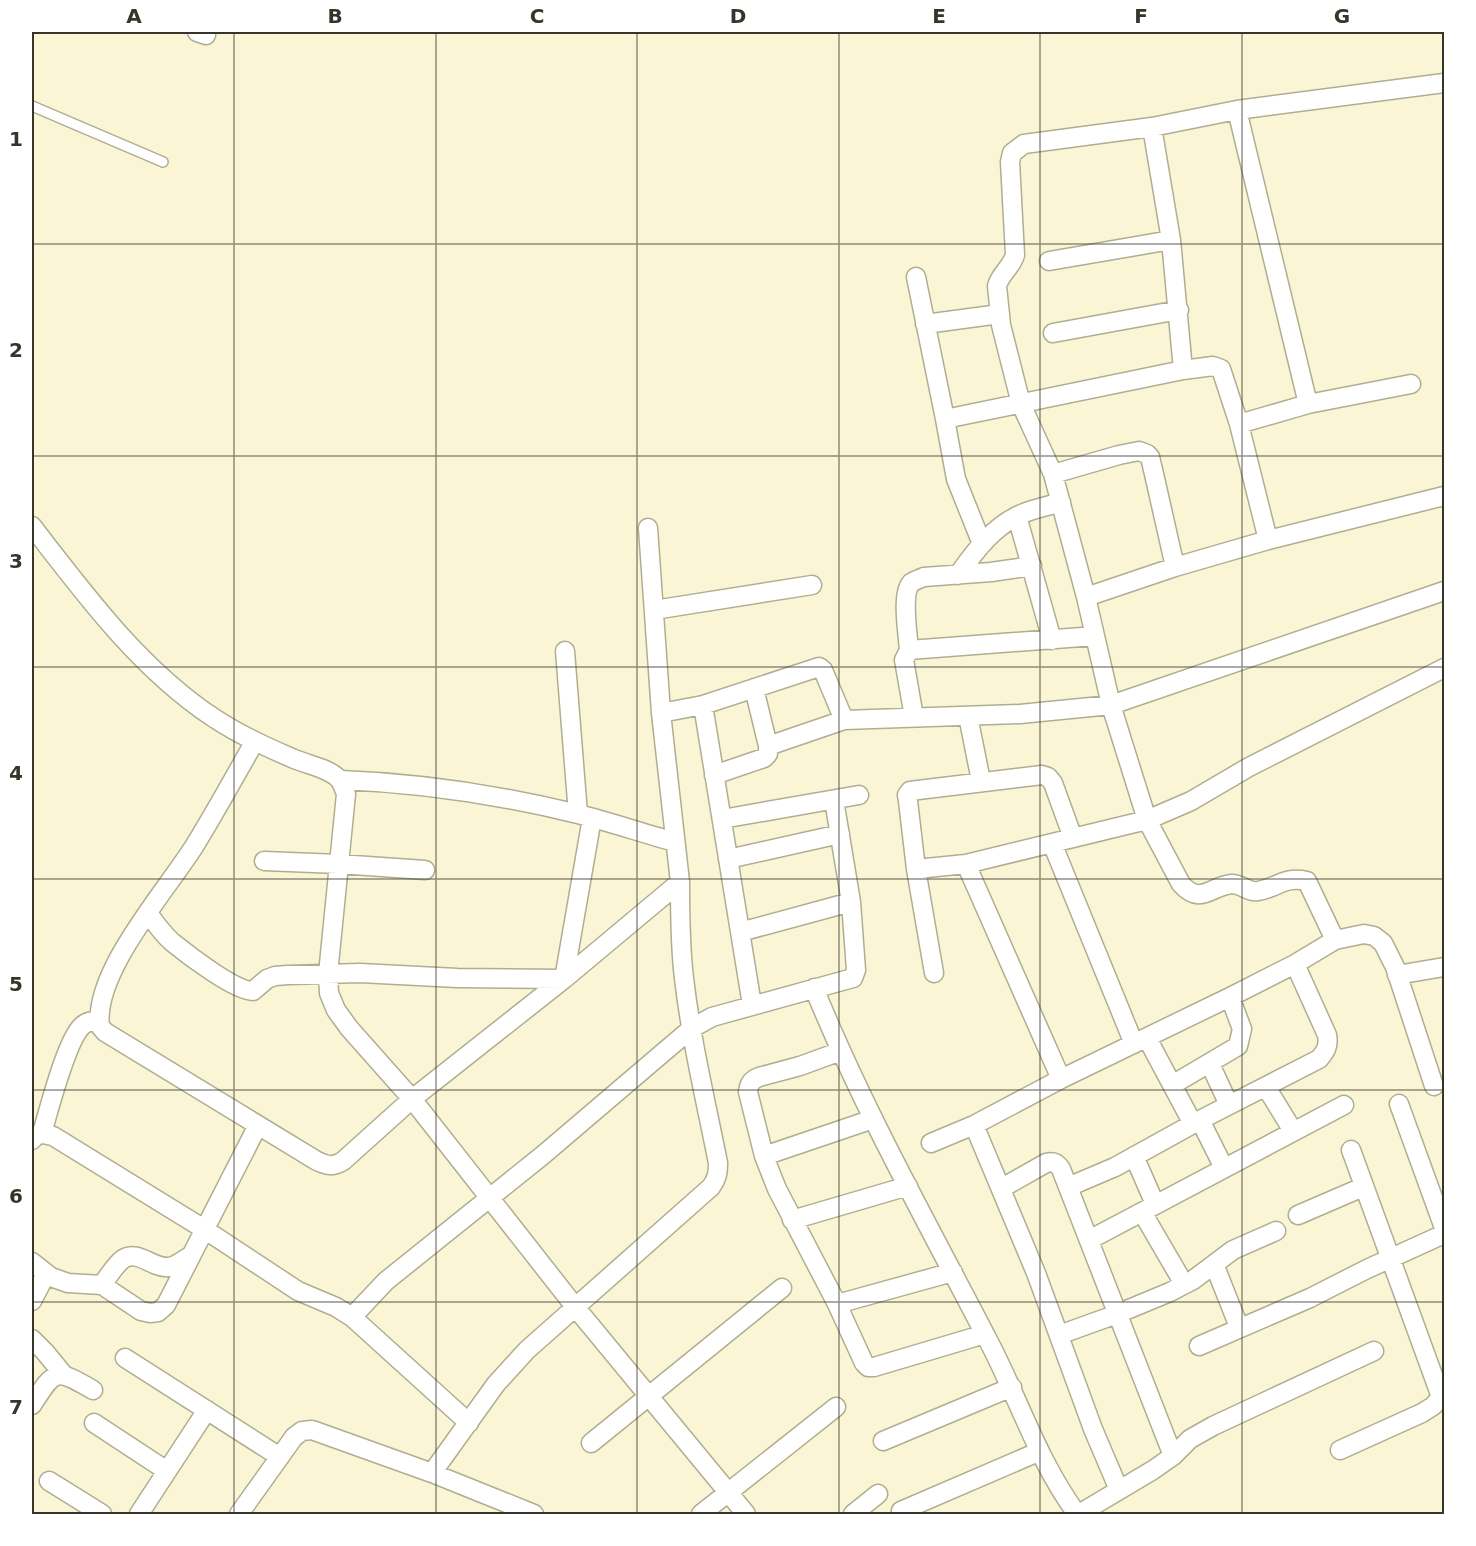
<svg xmlns="http://www.w3.org/2000/svg" width="1476" height="1546" font-family="'DejaVu Sans',sans-serif">
<style>
.lines{fill:none;stroke-linecap:round;stroke-linejoin:round}
.service-casing{stroke:#b1ad8f;stroke-width:12}
.minor-casing{stroke:#b1ad8f;stroke-width:21}
.service{stroke:#fff;stroke-width:9}
.minor{stroke:#fff;stroke-width:18}
.grid{fill:none;stroke:#373529;stroke-width:1.5;stroke-opacity:0.55}
.neatline{fill:none;stroke:#373529;stroke-width:2}
.grid-label{font-size:20px;text-anchor:middle;font-weight:bold;fill:#373529}
</style>
<rect width="100%" height="100%" fill="#faf5d5"/>
<g class="lines">
<defs>
<path id="service" d="M32,106l131,56"/>
<path id="minor" d="M197,32l9,3
M1237,110l71,294 -69,20
M1152,127l19,113 12,130
M1049,261l122,-21
M916,277l29,142 238,-49 30,-4 8,3 18,55 29,116
M925,324l75,-10
M1053,333l126,-23
M1308,404l103,-20
M945,419l11,60 26,65
M1053,474l66,-19 20,-4 8,3 3,3 4,17 21,93
M1017,516l35,124
M32,526c53,69 109,144 182,192 24,16 52,29 78,40 15,7 34,9 46,20 4,4 6,11 8,16l-18,180 1,19 7,17 13,18 63,71 164,209 170,206
M958,575c17,-24 37,-51 66,-62 12,-5 25,-7 37,-11
M1086,597l89,-30 93,-27 176,-44
M654,610l158,-25
M909,650c-1,-15 -8,-56 2,-67 4,-3 9,-4 13,-6l67,-5 41,-6
M565,651l13,163
M754,688l14,58
M703,705l49,300
M661,713l42,-8 116,-38 4,3 21,50
M968,716l13,65
M914,717l-10,-57 5,-10 186,-14
M255,741c-20,35 -39,70 -60,104 -28,45 -102,127 -95,181l5,6 212,129c11,5 16,6 26,0l69,-62 152,-120 116,-97 -19,-169 -13,-185
M714,775l50,-17 4,-4v-8l76,-26 176,-6 91,-9 333,-114
M341,780c80,3 159,15 237,34 32,8 64,19 97,28
M722,819l137,-24
M1052,843l82,201
M728,859l112,-25
M264,861l75,3 86,6
M916,869l50,-5
M148,913c7,10 15,21 24,29 16,13 63,49 81,49l14,-12 8,-3 13,-1 72,-2 97,5 107,1 28,-161
M740,932l111,-30
M1335,940l-28,-59c-24,-5 -27,6 -49,10 -9,2 -16,-7 -26,-7 -22,2 -31,22 -51,0l-34,-64 -36,-115 -25,-108 -33,-123 -32,-70 -20,-79 -4,-39c3,-12 14,-18 18,-31l-5,-93 2,-9 12,-9 128,-17 85,-17 207,-27
M934,973l-18,-104 -8,-68 -1,-6 3,-4 132,-16 6,2 5,6 20,55
M1397,975l47,-8
M814,988c50,123 115,238 176,356 30,58 48,117 87,170
M1147,1038l46,86
M841,1051l-41,15 -41,11c-8,3 -10,7 -11,15l16,64 13,33 60,115 27,59 4,4h6l111,-33
M1210,1064l19,41
M1061,1079l-95,-215 181,-44 44,-19 58,-34 195,-99
M1172,1085l66,-39 4,-17 -12,-32
M1266,1087l27,44
M1399,1104l45,124
M1200,1120l24,48
M974,1125l62,148 57,156 26,61
M42,1133c7,-23 24,-92 40,-107 5,-5 11,-5 17,-5
M32,1140c6,-8 12,-6 21,-4l151,93 94,62 38,16 16,10 117,106
M931,1143l43,-18 87,-46 169,-82 65,-33 40,-24 29,-6 10,2 9,7 12,24 39,119
M1351,1150l90,247
M764,1156l109,-37
M1134,1156l21,48
M1068,1187l47,-20 85,-47 119,-61c7,-8 10,-13 8,-24l-32,-71
M1002,1188l44,-25c8,-2 11,0 15,6l112,287
M1142,1212l42,72
M1298,1215l65,-28
M792,1220l116,-34
M1089,1240l255,-135
M32,1262l19,15 17,6 34,2 39,26 9,2 8,-1 8,-7 92,-180
M1214,1264l25,63
M102,1285c6,-8 13,-20 21,-26 15,-10 30,10 46,8 7,-1 14,-7 21,-11
M32,1301l14,-27
M837,1304l116,-32
M352,1317l34,-36 157,-126 149,-127 20,-11 141,-39 3,-8 -5,-68 -17,-102
M1059,1335l58,-21 53,-22 23,-12 40,-30 43,-19
M32,1339l13,13 18,22
M1199,1346l111,-48 57,-29 77,-35
M125,1358l155,99
M32,1405c23,-36 23,-37 61,-15
M94,1423l73,48
M883,1441l129,-54
M591,1443l191,-155
M1340,1450l82,-37 11,-7 11,-12
M432,1473l64,-89 31,-34 184,-163c6,-8 7,-14 7,-24 -12,-61 -27,-123 -34,-185 -4,-32 -4,-64 -4,-96
M49,1481l53,33
M901,1511l137,-59
M139,1514l68,-104
M239,1514l55,-77 8,-6 10,-1 120,43 102,41
M701,1514l135,-107
M853,1514l25,-20
M1079,1514l74,-44 20,-14 17,-17 23,-13 161,-75"/>
</defs>
<use href="#service" class="service-casing"/>
<use href="#minor" class="minor-casing"/>
<use href="#service" class="service"/>
<use href="#minor" class="minor"/>
</g>
<path class="grid" d="M234,32v1482M436,32v1482M637,32v1482M839,32v1482M1040,32v1482M1242,32v1482M32,244h1412M32,456h1412M32,667h1412M32,879h1412M32,1090h1412M32,1302h1412"/>
<rect width="1476" height="1546" fill="none" stroke="#ffffff" stroke-width="66"/>
<rect x="33" y="33" width="1410" height="1480" class="neatline"/>
<g class="grid-label">
<text x="134" y="23">A</text>
<text x="335" y="23">B</text>
<text x="537" y="23">C</text>
<text x="738" y="23">D</text>
<text x="939" y="23">E</text>
<text x="1141" y="23">F</text>
<text x="1342" y="23">G</text>
<text x="16" y="146">1</text>
<text x="16" y="357">2</text>
<text x="16" y="568">3</text>
<text x="16" y="780">4</text>
<text x="16" y="991">5</text>
<text x="16" y="1203">6</text>
<text x="16" y="1414">7</text>
</g>
</svg>
